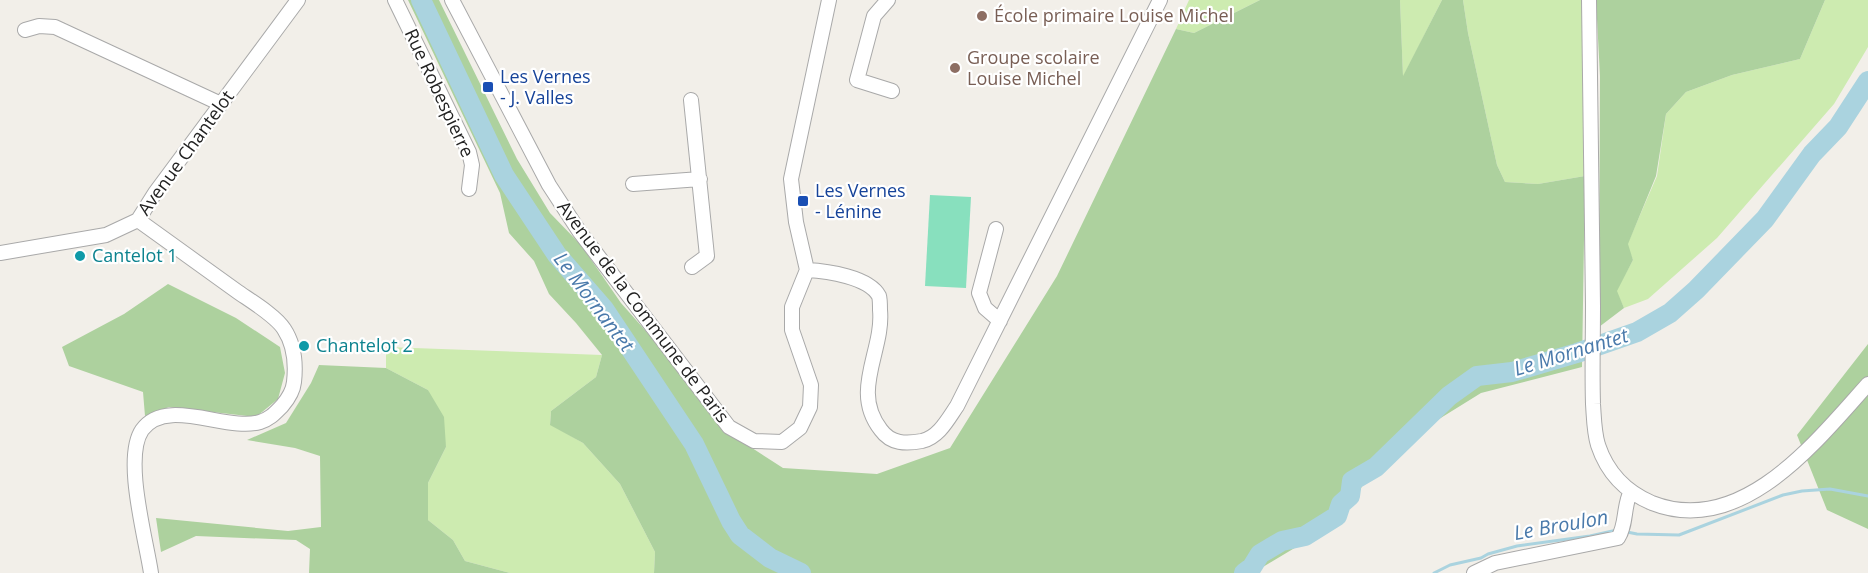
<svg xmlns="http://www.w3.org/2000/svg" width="1868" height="573" font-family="'Open Sans',sans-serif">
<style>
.grass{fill:#cdebb0}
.forest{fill:#add19e}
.pitch{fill:#88e0be}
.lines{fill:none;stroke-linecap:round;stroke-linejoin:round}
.stream{stroke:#aad3df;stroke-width:3}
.river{stroke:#aad3df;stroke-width:20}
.minor-casing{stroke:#a9a9a9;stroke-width:16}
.minor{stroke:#fff;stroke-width:14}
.education-dot{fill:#8d6e63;stroke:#fff;stroke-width:2}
.transit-dot{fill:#1a4fb4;stroke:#fff;stroke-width:2}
.culture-dot{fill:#0f9aa8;stroke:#fff;stroke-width:2}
.labels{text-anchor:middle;stroke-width:4.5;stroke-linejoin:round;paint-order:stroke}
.education-label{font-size:18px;fill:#785e54;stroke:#fff;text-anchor:start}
.transit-label{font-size:18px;fill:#164399;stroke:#fff;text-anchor:start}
.street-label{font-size:18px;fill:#222;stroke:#fff}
.culture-label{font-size:18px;fill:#0d838f;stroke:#fff;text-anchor:start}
.water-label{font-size:20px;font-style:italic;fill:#4a7aab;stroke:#fff}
</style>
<rect width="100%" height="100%" fill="#f2efe9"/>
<path class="grass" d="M1189,0h71l-66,33 -18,-4z
M1400,0h42l-39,77z
M1463,0h125l-3,176 -47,8 -33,-2 -8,-17 -29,-132z
M1825,0h43v47l-34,57 -117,134 -69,61 -24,9 -8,-17 17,-31 -6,-15 30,-69 9,-62 20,-22 46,-17 68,-16z
M386,347l216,8 -6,22 -45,34 -1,13 33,19 37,41 35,68 -1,21h-144l-45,-12 -12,-21 -25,-20v-37l18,-36 -18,-57 -42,-22z"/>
<path class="forest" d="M408,0h31l78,159 33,54 31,32 40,58 39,44 69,86 54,35 94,6 73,-26 107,-172 119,-247 18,4 66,-33h140l3,76 39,-76h21l5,33 29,132 8,17 33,2 47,-8 -3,191 -101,26 -50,31 -68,60 -6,13 -24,28 -80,48h-599l1,-21 -35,-68 -37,-41 -33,-18 1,-14 45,-34 6,-22 -26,-32 -27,-29 -15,-33 -25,-28 -9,-40z
M1596,0h229l-25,59 -68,16 -46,17 -20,22 -10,62 -28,68 5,16 -16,31 7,17 -25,19 1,-251z
M168,284l68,34 44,29 5,26 -7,26 -22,18 -87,-10 -24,9 -2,-24 -74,-26 -7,-19 62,-33z
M1868,344v185l-41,-19 -30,-75z
M319,365l67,3 42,22 16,27 2,30 -18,36v37l25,20 12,21 45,12h-201l1,-24 -14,-9 -100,-4 -35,16 -5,-34 132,13 33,-4 -1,-71 -25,-8 -48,-8 39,-17 25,-40z"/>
<path class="pitch" d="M930,195l41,2 -5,91 -41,-2z"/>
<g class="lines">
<path class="stream" d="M1627,532l10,2 42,1 104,-40 19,-4 28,-2 38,7
M1434,573l16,-8 31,-7 7,-4 29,-8 73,-10 27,-6"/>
<path class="river" d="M421,0l83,175 53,80 47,54 90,135 37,77 9,14 30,23 31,15
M1244,573l8,-6 8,-13 22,-13 23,-5 32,-20 4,-12 9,-8 2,-15 24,-14 73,-71 28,-20 35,-4 65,-19 60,-21 33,-19 26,-23 69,-71 47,-65 26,-27 30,-46"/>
<defs>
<path id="minor" d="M395,0l74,152 3,13 -3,24
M452,0l97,185 30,46 150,196 25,14 28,1 18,-14 10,-21 1,-22 -19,-55v-23l15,-37
M888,0l-14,16 -17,64 35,11
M1589,0c2,101 3,203 4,305 0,33 -1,66 0,99 1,14 1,28 5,41 9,27 28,47 54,58 89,35 164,-61 216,-119
M25,30l14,-4 16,1 166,77
M691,100l16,156 -15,11
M633,184l67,-5
M138,220c33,24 67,48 100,72 13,9 38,24 46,37 10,15 12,35 10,53 -1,10 -6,17 -12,24 -7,7 -12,13 -22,16 -33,10 -94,-26 -118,8 -19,28 4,109 9,143
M996,229l-17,64 6,15 15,13
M0,253l106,-18 32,-15 17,-27 143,-193
M807,270c20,1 62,7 72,26 1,3 1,10 1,14 4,41 -30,81 1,120 10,14 25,14 41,11 17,-4 26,-22 35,-35l203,-406
M807,270l-11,-48 -5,-43 38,-179
M1474,573l21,-10 123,-25c9,-14 5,-32 13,-47"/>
</defs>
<use href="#minor" class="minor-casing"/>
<use href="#minor" class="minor"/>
</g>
<g class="education-dot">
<circle cx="982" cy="16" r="6"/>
<circle cx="955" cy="68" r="6"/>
</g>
<g class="transit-dot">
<rect x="482" y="81" width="12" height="12" rx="3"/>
<rect x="797" y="195" width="12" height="12" rx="3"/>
</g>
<g class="culture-dot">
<circle cx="80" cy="256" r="6"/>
<circle cx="304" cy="346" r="6"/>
</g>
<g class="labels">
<g class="education-label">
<text x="994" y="22">École primaire Louise Michel</text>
<text x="967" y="64">Groupe scolaire<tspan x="967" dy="21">Louise Michel</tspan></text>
</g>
<g class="transit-label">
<text x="500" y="83">Les Vernes<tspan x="500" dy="21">- J. Valles</tspan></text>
<text x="815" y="197">Les Vernes<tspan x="815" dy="21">- Lénine</tspan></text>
</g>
<g class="street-label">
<text transform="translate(439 93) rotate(65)" y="6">Rue Robespierre</text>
<text transform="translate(186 153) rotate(-54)" y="6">Avenue Chantelot</text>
<text transform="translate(643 312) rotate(53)" y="6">Avenue de la Commune de Paris</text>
</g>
<g class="culture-label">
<text x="92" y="262">Cantelot 1</text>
<text x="316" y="352">Chantelot 2</text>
</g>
<g class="water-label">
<text transform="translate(594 302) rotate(53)" y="7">Le Mornantet</text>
<text transform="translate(1571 352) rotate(-17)" y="7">Le Mornantet</text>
<text transform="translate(1561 525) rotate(-10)" y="7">Le Broulon</text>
</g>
</g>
</svg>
